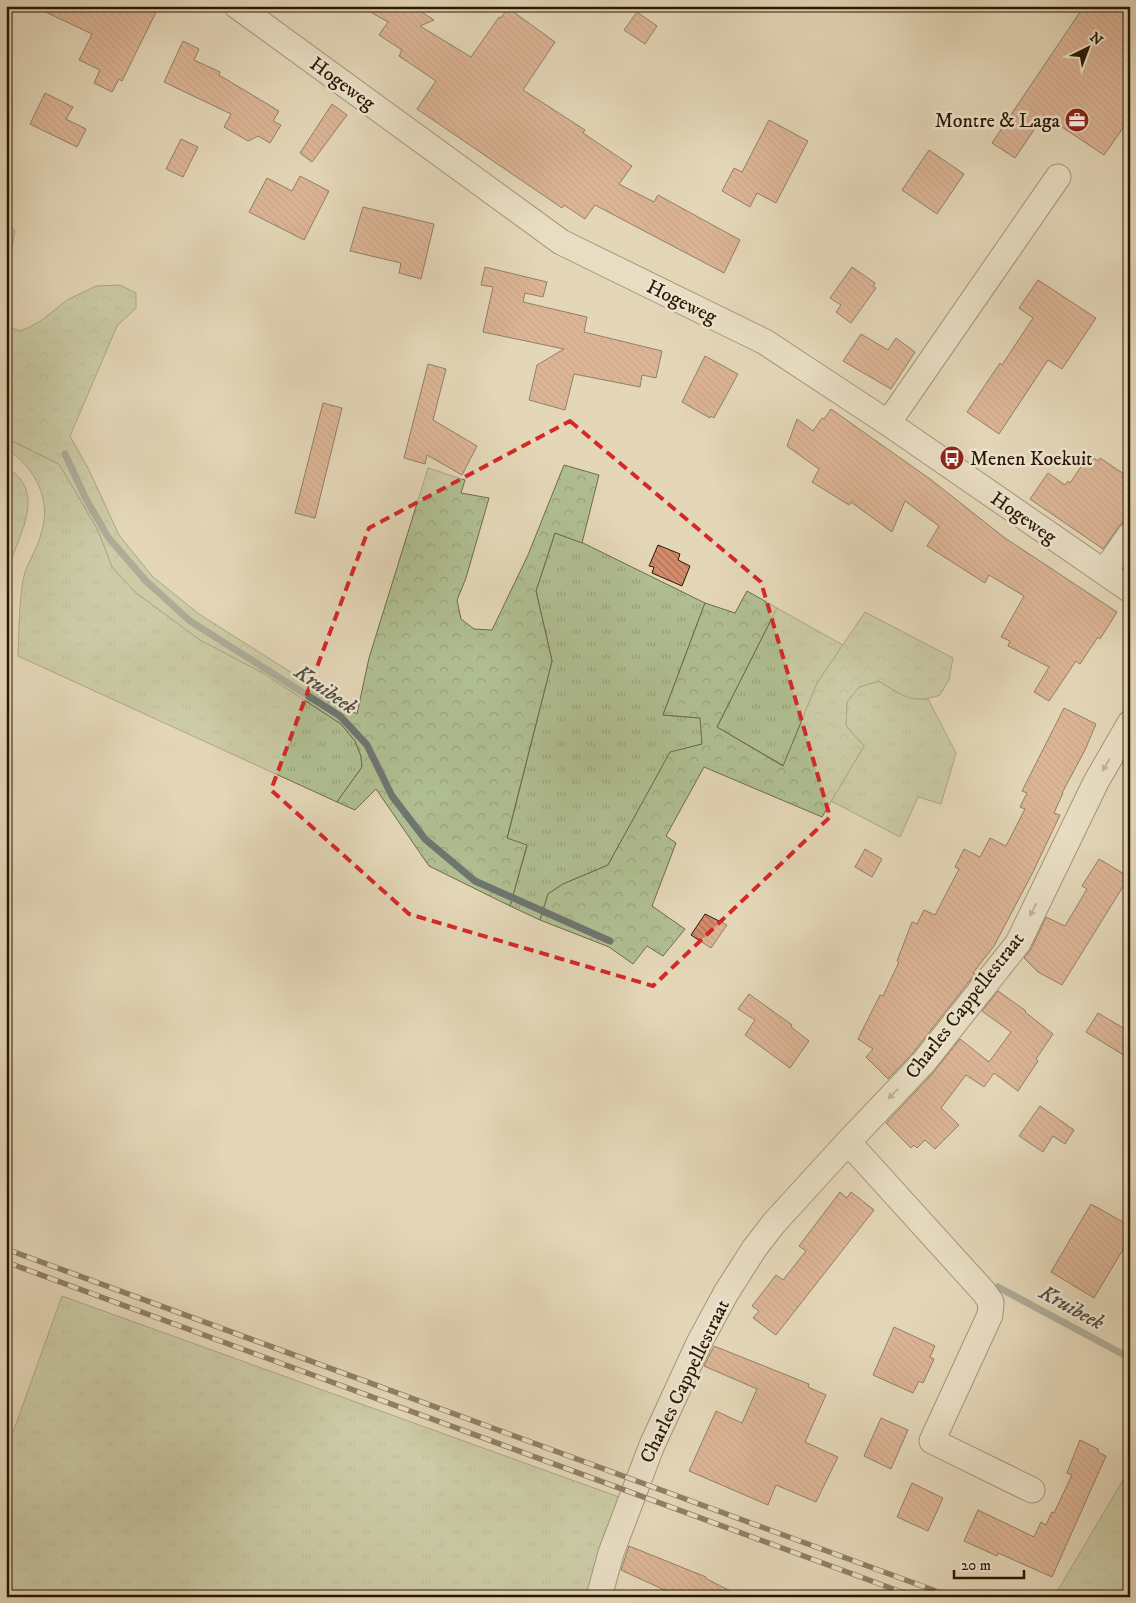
<svg xmlns="http://www.w3.org/2000/svg" width="1136" height="1603" font-family="'IM FELL DW Pica',serif">
<style>
.grass{fill:url(#grass-tufts);stroke:#6e6b4a}
.forest{fill:url(#forest-crowns);stroke:#6e6b4a}
.lines{fill:none;stroke-linecap:round;stroke-linejoin:round}
.stream{stroke:#6f7671;stroke-width:7}
.building{fill:url(#building-back-hatch);stroke:#2b1702}
.minor-casing{stroke:#594730;stroke-width:27}
.minor{stroke:#ede5d1;stroke-width:25}
.rail-casing{stroke:#2b1702;stroke-width:5.5}
.rail{stroke:#ede5d1;stroke-width:4;stroke-dasharray:11;stroke-linecap:butt}
.oneway{fill:#968874}
.marked{fill:none;stroke:#d62828;stroke-width:4;stroke-dasharray:10 6;stroke-linejoin:round}
.labels{text-anchor:middle;stroke-width:5;stroke-linejoin:round;paint-order:stroke}
.street-label{font-size:20px;fill:#2b1702;stroke:#ede5d1}
.poi-label{font-size:20px;fill:#2b1702;stroke:#ede5d1;text-anchor:end}
.water-label{font-size:21px;font-style:italic;fill:#534f43;stroke:#ede5d1}
</style>
<defs>
<pattern id="grass-tufts" width="24" height="20" patternUnits="userSpaceOnUse" patternTransform="scale(1.25)"><rect width="24" height="20" fill="#b0bf92"/><path d="M3 7l-1-3M5 7V3M7 7l1-3M15 17l-1-3M17 17v-4M19 17l1-3" fill="none" stroke="#98a37c"/></pattern>
<pattern id="forest-crowns" width="20" height="18" patternUnits="userSpaceOnUse" patternTransform="scale(1.25)"><rect width="20" height="18" fill="#b0bf92"/><path d="M2 6a3 3 0 1 1 6 0M12 15a3 3 0 1 1 6 0" fill="none" stroke="#98a37c"/></pattern>
<pattern id="building-back-hatch" width="6" height="6" patternUnits="userSpaceOnUse" patternTransform="scale(1.25)"><rect width="6" height="6" fill="#d48c6d"/><path d="M-1 5l2 2M0 0l6 6M5-1l2 2" fill="none" stroke="#ac7157"/></pattern>
</defs>
<rect width="100%" height="100%" fill="#e4d7b8"/>
<filter id="stains"><feTurbulence type="fractalNoise" baseFrequency=".004" numOctaves="4"/><feColorMatrix values="0 0 0 0 .2 0 0 0 0 .09 0 0 0 0 .02 0 0 0 .5 -.17"/></filter>
<radialGradient id="worn" r=".72"><stop offset=".6" stop-color="#630" stop-opacity="0"/><stop offset="1" stop-color="#630" stop-opacity=".3"/></radialGradient>
<path class="grass" d="M6,438l53,26 39,66 14,37 23,25 65,48 63,33 78,51 14,17 6,15 1,11 -25,35 -319,-146c1,-24 1,-53 5,-76 3,-16 14,-30 18,-46 11,-33 -5,-67 -35,-85z
M6,467c47,28 5,76 0,113z
M555,533l28,10 122,60 -42,112 38,3 1,26 -32,9 -62,112 -45,19 -15,10 -8,26 -30,-14 17,-60 -20,-7 45,-178 -16,-70z
M777,608l66,37 -26,38 -33,83 -67,-39z
M879,681c16,11 28,18 49,18l28,54 -15,51 -23,-7 -18,40 -69,-36 33,-55 -18,-20 1,-24 12,-15z
M62,1296l557,201 -20,56 -10,44h-583v-145z
M1130,1468v129h-76z"/>
<path class="forest" d="M6,219l9,12 -9,49z
M120,285l16,8v15l-19,18 -47,110 19,34 30,65 34,42 46,37 158,100 12,-56 59,-190 37,12 -4,13 28,5 -23,80 -9,22 4,19 13,10 18,1 36,-75 36,-90 35,10 -17,68 -27,-10 -19,58 16,70 -45,177 20,7 -17,61 -81,-40 -53,-77 -21,21 -18,-8 25,-35 -1,-11 -6,-15 -14,-17 -78,-51 -63,-33 -65,-48 -23,-25 -14,-37 -39,-66 -53,-26v-112l13,5 9,-3 14,-8 25,-20 29,-14z
M747,591l30,17 -60,119 66,39 34,-83 48,-71 88,46 -4,22 -9,15c-27,10 -39,0 -61,-14l-20,6 -12,15 -1,24 18,20 -42,71 -118,-50 -38,69 10,7 -24,63 33,23 -22,27 -16,-10 -14,18 -24,-17 -69,-27 8,-26 15,-10 45,-19 62,-113 32,-8 -2,-26 -37,-3 42,-112 30,10z"/>
<g class="lines">
<path class="stream" d="M65,454l21,45 22,38 38,44 44,40 150,95 27,29 25,51 33,43 50,42 135,60
M998,1287l132,71"/>
</g>
<path class="building" d="M33,6h126l-37,75 -3,-2 -7,13 -18,-9 6,-13 -21,-10 13,-26z
M360,6h52l22,14 -14,6 51,31 28,-40 2,1 7,-10 47,34 -32,48 62,40 -2,3 49,33 -13,18 35,18 4,-7 82,45 -16,33 -129,-68 -10,14 -21,-14 -2,3 -145,-99 19,-28 -37,-25 3,-6 -23,-15 9,-13z
M1084,6h46v112l-26,37 -60,-40 -29,43 -23,-15z
M637,12l20,14 -12,18 -21,-14z
M183,41l16,8 -5,11 26,12 -1,3 60,36 -6,10 8,4 -11,18 -12,-7 -10,5 -24,-14 7,-13 -67,-32z
M45,93l28,14 -7,12 20,10 -9,18 -47,-23z
M332,104l15,11 -35,47 -12,-9z
M769,120l39,21 -32,62 -19,-10 -7,14 -28,-16 12,-23 8,4z
M181,139l17,8 -15,30 -17,-8z
M929,150l35,24 -27,40 -35,-24z
M300,176l29,15 -25,49 -55,-28 18,-34 25,13z
M363,207l71,17 -13,55 -22,-6 2,-10 -51,-12z
M485,267l62,15 -4,15 -18,-4 -2,9 64,15 -3,15 78,19 -6,27 -14,-3 -2,12 -66,-13 -9,36 -36,-10 8,-35 27,-16 -81,-17 10,-45 -12,-2z
M852,267l23,16 -2,3 3,2 -25,35 -15,-11 5,-7 -11,-7z
M1038,280l58,38 -34,51 -14,-9 -49,74 -32,-22 33,-49 2,2 31,-47 -14,-10z
M861,334l27,16 8,-12 19,14 -24,37 -48,-28z
M705,356l33,18 -24,44 -3,-2 -1,2 -28,-16z
M428,364l18,5 -13,51 44,26 -15,29 -35,-20 -2,9 -21,-6z
M323,403l19,5 -27,110 -20,-5z
M831,409l99,70 75,59 112,74 -17,27 -2,-2 -18,27 -4,-3 -27,40 -15,-9 15,-25 -41,-21 2,-5 -9,-4 23,-41 -35,-21 -4,8 -58,-37 12,-20 -34,-25 -13,31 -41,-30 -2,3 -37,-23 7,-13 -32,-23 10,-27 16,12 9,-13 2,1z
M1089,455l9,6 2,-3 30,20v43l-6,1 -5,4 -16,23 -73,-50 18,-26 17,12 3,-4 2,2z
M658,545l22,9 -2,6 12,6 -8,20 -30,-13 2,-6 -5,-1z
M1064,708l32,16 -11,26 -23,43h1l-9,20 6,2 -27,57 -39,74 -21,27 2,1 -63,80 -24,25 -22,-22 7,-8 -15,-10 22,-44 3,1 16,-34 -2,-1 15,-39 5,2 7,-14 11,5 24,-46 -4,-2 9,-18 16,8 10,-19 16,8 19,-37 -5,-2 7,-14 -5,-2z
M865,849l17,10 -10,18 -17,-10z
M1099,859l30,18 -67,108 -24,-13 -14,-14 7,-9 15,-32 19,9 22,-37 -5,-3z
M705,914l22,11 -16,23 -20,-13z
M998,991l28,20 -1,1 28,22 -17,25 2,2 -20,30 -24,-18 -10,14 -18,-12 -25,33 18,17 -24,24 -10,-9 -8,8 -3,-3 -3,3 -25,-25 47,-50 27,-34 29,23 22,-30 -29,-21z
M749,994l43,31 -1,2 18,14 -19,27 -45,-33 10,-15 -17,-11z
M1098,1013l32,19v27l-44,-27z
M1040,1106l34,24 -9,14 -12,-8 -10,16 -24,-16z
M840,1192l7,6 4,-6 23,18 -98,125 -23,-17 6,-7 -7,-5 24,-31 7,5 23,-29 -7,-5z
M1091,1204l39,22v12l-36,60 -43,-26z
M894,1327l41,19 -5,11 4,2 -11,24 -4,-2 -6,12 -40,-18z
M714,1346l95,38 -1,3 18,8 -21,47 33,15 -22,45 -40,-17 -8,20 -79,-34 27,-60 26,12 15,-34 -53,-23z
M881,1418l27,12 -17,39 -27,-13z
M1080,1440l18,9v3l8,4 -54,121 -54,-24 -1,3 -33,-15 14,-31 56,27 7,-15 5,3 6,-13 2,1 18,-38 -5,-2z
M912,1483l31,15 -15,33 -31,-14z
M629,1546l77,31 -1,1 37,19h-62l-33,-15 -26,-12z"/>
<g class="lines">
<defs>
<path id="minor" d="M237,6l324,236 204,100 123,81 242,167
M888,423l170,-246
M1104,572l26,-37
M848,1142l136,150 7,10 -1,13 -58,126 100,49
M599,1597l12,-44 41,-108 47,-102 27,-50 28,-44 20,-26 74,-81 75,-79 95,-120 78,-161 34,-59"/>
</defs>
<use href="#minor" class="minor-casing"/>
<use href="#minor" class="minor"/>
<defs>
<path id="rail" d="M6,1249l946,348
M6,1262l909,335"/>
</defs>
<use href="#rail" class="rail-casing"/>
<use href="#rail" class="rail"/>
</g>
<defs><path id="oneway-solid" d="M-6-.8H1V-3.2L6.5 0L1 3.2V.8H-6Z" transform="scale(1.25)"/></defs>
<g class="oneway">
<use href="#oneway-solid" transform="translate(1106 765) rotate(120)"/>
<use href="#oneway-solid" transform="translate(1033 910) rotate(116)"/>
<use href="#oneway-solid" transform="translate(893 1094) rotate(134)"/>
</g>
<path d="M0 0H1136V1603H0ZM570,421l191,161 69,235 -177,169 -244,-72 -138,-124 98,-262z" fill="#e4d7b8" fill-opacity=".55" fill-rule="evenodd"/>
<path class="marked" d="M570,421l191,161 69,235 -177,169 -244,-72 -138,-124 98,-262z"/>
<defs>
<symbol id="office-disc" viewBox="-11 -11 22 22"><circle r="9.5" fill="#8f2418" stroke="#ede5d1"/><path d="M-6-3h4V-5.5h4V-3h4V5H-6ZM-1-4.5V-3h2v-1.5ZM-6 0V1H6V0Z" fill="#fff"/></symbol>
<symbol id="bus-disc" viewBox="-11 -11 22 22"><circle r="9.5" fill="#8f2418" stroke="#ede5d1"/><path d="M-5-6H5V4H4V6H2V4H-2V6H-4V4H-5ZM-3.5-4V0h7V-4ZM-3.5 1.2v1.5H-2V1.2ZM2 1.2v1.5H3.5V1.2Z" fill="#fff"/></symbol>
</defs>
<g fill-rule="evenodd">
<use href="#office-disc" x="1063" y="106" width="28" height="28"/>
<use href="#bus-disc" x="938" y="444" width="28" height="28"/>
</g>
<g class="labels">
<g class="street-label">
<text transform="translate(343 83) rotate(36)" y="7">Hogeweg</text>
<text transform="translate(682 301) rotate(26)" y="7">Hogeweg</text>
<text transform="translate(1024 517) rotate(35)" y="7">Hogeweg</text>
<text transform="translate(964 1005) rotate(-52)" y="7">Charles Cappellestraat</text>
<text transform="translate(684 1381) rotate(-64)" y="7">Charles Cappellestraat</text>
</g>
<g class="poi-label">
<text x="1060" y="127">Montre &amp; Laga</text>
<text x="970" y="465" text-anchor="start">Menen Koekuit</text>
</g>
<g class="water-label">
<text transform="translate(326 689) rotate(35)" y="7">Kruibeek</text>
<text transform="translate(1072 1307) rotate(29)" y="7">Kruibeek</text>
</g>
</g>
<rect width="1136" height="1603" fill="none" stroke="#e4d7b8" stroke-width="25"/>
<rect x="8" y="8" width="1121" height="1588" fill="none" stroke="#2b1702" stroke-width="2.5"/>
<rect x="12" y="12" width="1111" height="1578" fill="none" stroke="#2b1702"/>
<g transform="translate(1088 48) rotate(42)" stroke="#ede5d1" stroke-width="4" paint-order="stroke">
<path d="M0-4L9 19L0 12L-9 19Z" fill="#2b1702"/>
<text y="-8" font-size="14" font-weight="bold" text-anchor="middle" fill="#2b1702">N</text>
</g>
<path d="M954 1570v8h70v-8" fill="none" stroke="#2b1702" stroke-width="2.5"/>
<text x="961" y="1570" font-size="15" fill="#2b1702" stroke="#ede5d1" stroke-width="4" paint-order="stroke">20 m</text>
<rect width="100%" height="100%" filter="url(#stains)"/>
<rect width="100%" height="100%" fill="url(#worn)"/>
</svg>
